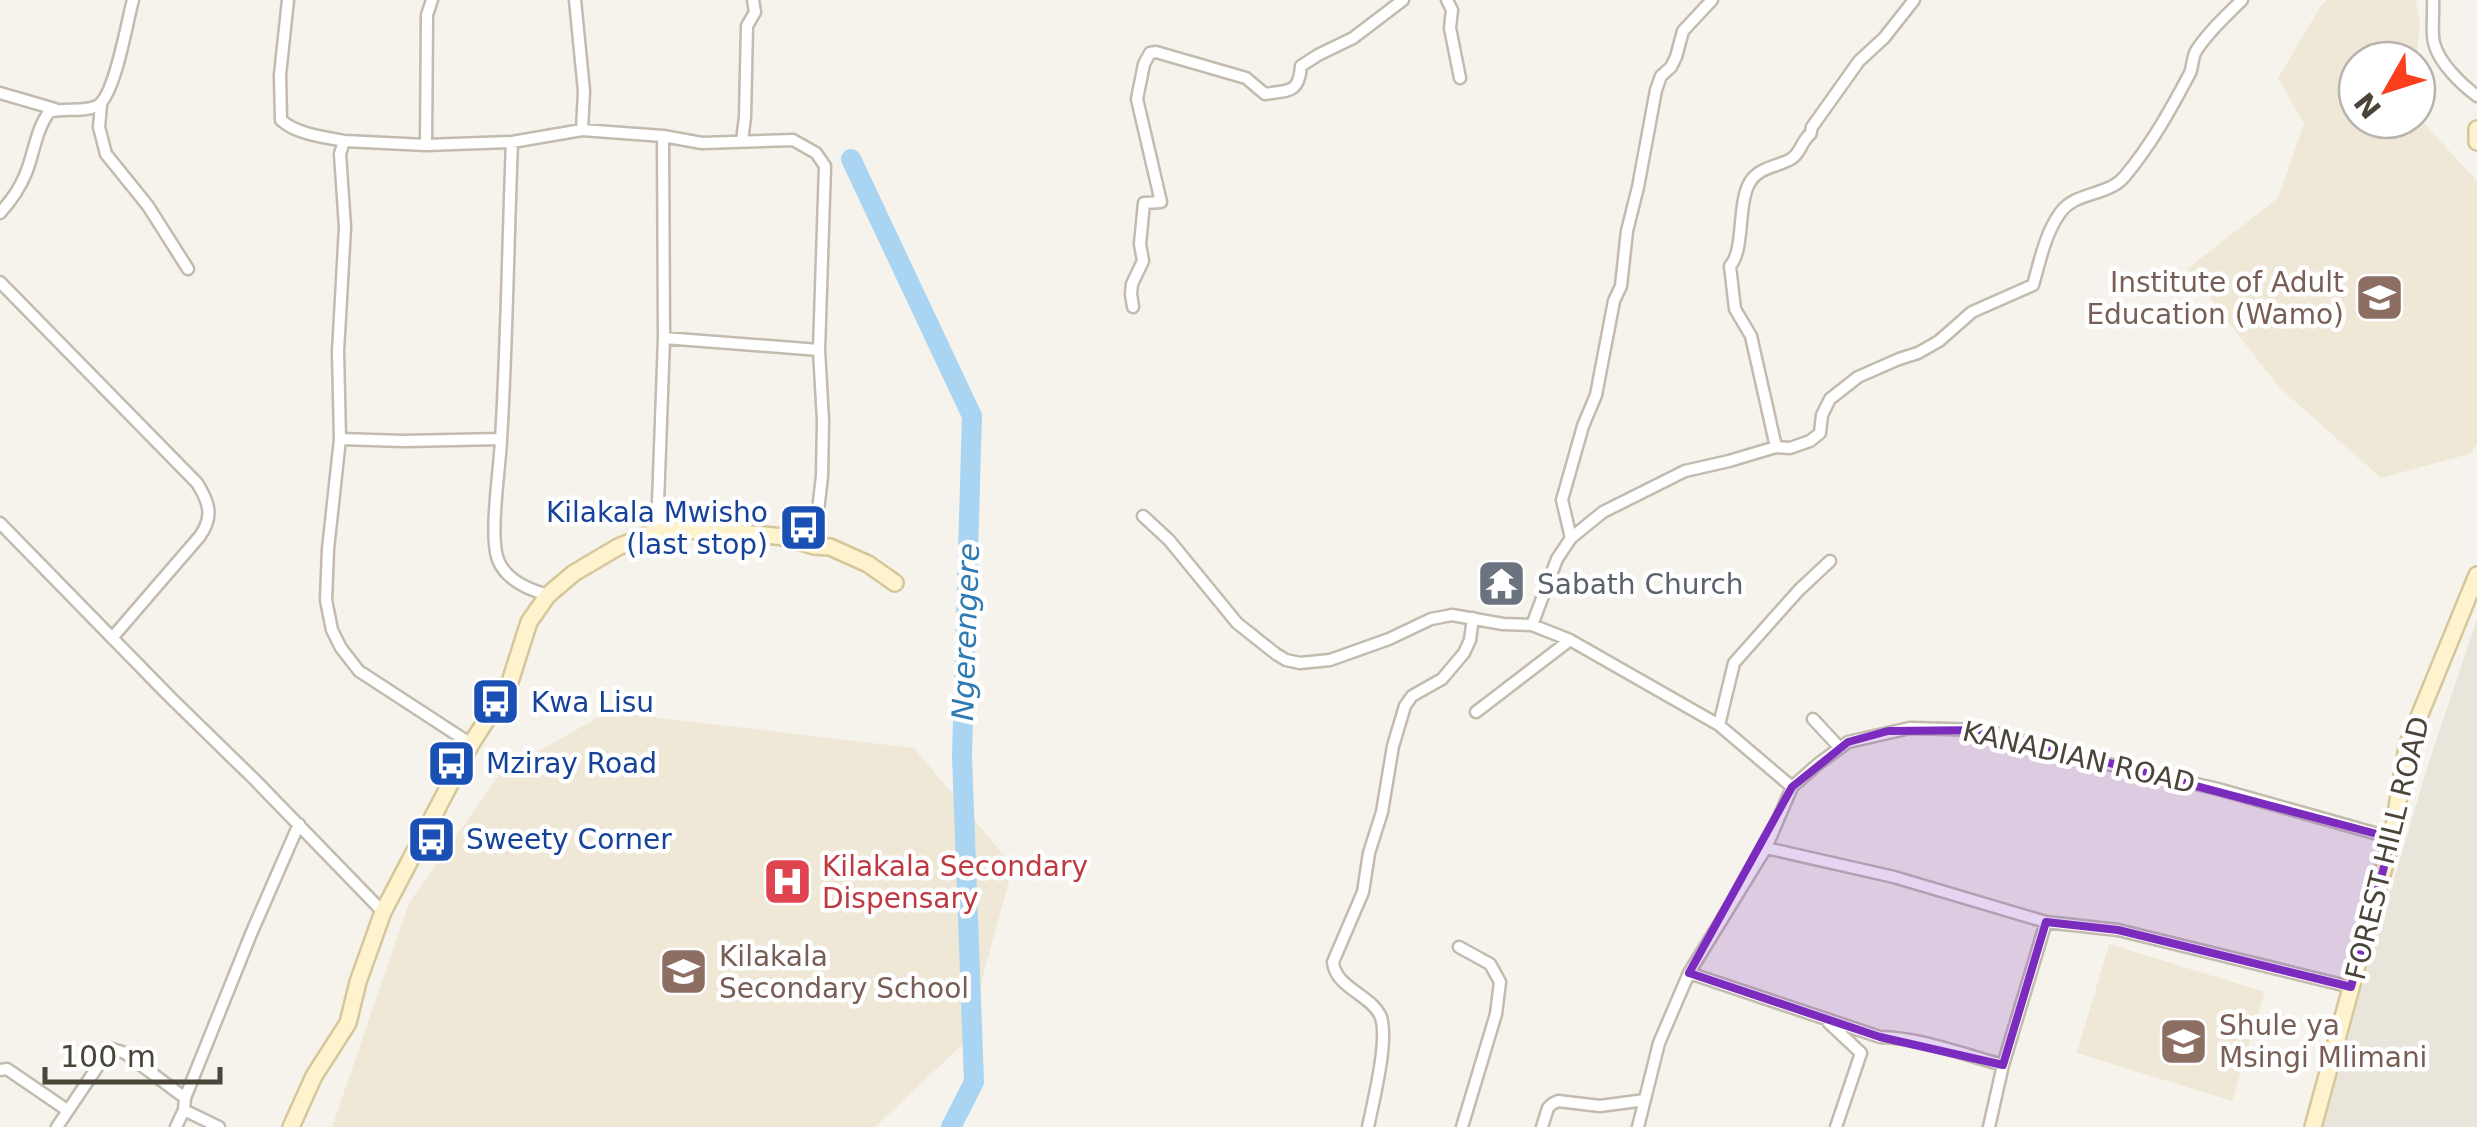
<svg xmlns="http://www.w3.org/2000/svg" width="2477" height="1127" font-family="'DejaVu Sans',sans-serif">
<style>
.residential{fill:#eae5da}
.education{fill:#efe8d6}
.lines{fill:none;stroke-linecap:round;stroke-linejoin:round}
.river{stroke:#a9d4f2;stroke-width:20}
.street-casing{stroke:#c2bbae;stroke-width:15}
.secondary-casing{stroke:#d6c79b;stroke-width:20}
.street{stroke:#fff;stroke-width:10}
.secondary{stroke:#fff3cd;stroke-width:15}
.marked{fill:#7b2cbf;fill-opacity:0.2;stroke:#7b2cbf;stroke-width:8;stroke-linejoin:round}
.labels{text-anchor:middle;stroke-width:9;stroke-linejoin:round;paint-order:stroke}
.education-label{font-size:28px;fill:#785e54;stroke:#fff;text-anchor:start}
.transit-label{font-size:28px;fill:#164399;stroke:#fff;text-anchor:start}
.worship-label{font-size:28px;fill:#5b616d;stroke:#fff;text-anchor:start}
.street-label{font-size:28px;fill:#4b4439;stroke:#fff}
.health-label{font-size:28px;fill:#be3a42;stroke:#fff;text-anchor:start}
.water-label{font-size:30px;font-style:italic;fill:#2e7ab2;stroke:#fff}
</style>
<rect width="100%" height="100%" fill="#f6f3ec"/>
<path class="residential" d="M2477,619v508h-154l43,-154 63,-211z"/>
<path class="education" d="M2328,0h88l4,23 -4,37h-59v60h60v-4l60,65v264l-8,9 -88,24 -102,-91 -92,-118 91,-71 26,-74 -26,-46 44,-74z
M608,712l306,36 99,118 -48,176 -90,85h-543l77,-224 92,-131z
M2109,944l156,48 -33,109 -155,-48z"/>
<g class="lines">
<path class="river" d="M851,159l121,257 -10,340 12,326 -23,45"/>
<defs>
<path id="street" d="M288,0l-8,75 1,45c15,14 43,17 63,21
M575,0l9,91 -2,39
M1447,0l5,10 -2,18 10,50
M2433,0c1,14 -2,29 1,43 5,20 27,41 43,53
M0,93l55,16
M101,105l-2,22 7,27 42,52 40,63
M742,141l3,-24 2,-91 8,-14 -2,-12
M512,142c-4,99 -5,199 -11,298 -1,28 -13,100 -2,122 8,18 31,28 49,33
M426,145l1,-130 5,-15
M0,213c11,-12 20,-25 26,-40 8,-20 10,-43 23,-61 15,-5 33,1 48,-6 18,-9 30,-85 36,-106
M0,282l197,201c12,19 17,33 3,53l-88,102
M1133,307l-2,-13 1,-10 11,-23 -3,-17 4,-41 17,-1 -24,-103 7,-35 6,-11 6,-1 90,26 19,16c23,-4 34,0 36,-28l17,-11 35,-17 50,-38
M664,338l155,12
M340,439l64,2 97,-2
M1776,447l-25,-111 -16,-27 -5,-43c15,-16 7,-63 20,-84 9,-15 27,-15 41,-23 8,-5 9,-12 14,-19 8,-11 4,0 7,-13l47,-66 25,-23 30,-38
M1143,516l26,24 68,83 39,31 10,6 14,3 30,-3 59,-21 42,-20 21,-4 51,9 29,1 38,15 149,85 73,62
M0,523l170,174 85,83 128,132
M657,531l7,-193 -1,-202
M1571,538l-9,-38 21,-74 13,-31 18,-94 7,-15 6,-55 11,-44 18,-97 5,-14 10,-9 5,-10 7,-26 29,-31
M1532,625l25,-66 14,-21 32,-26 82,-41 44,-10 47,-14 14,1 20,-7 10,-8 2,-18 8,-16 28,-22 41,-18 19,-6 21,-12 33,-29 61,-27c7,-24 12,-51 27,-72 15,-22 48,-16 65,-37 26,-31 46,-67 65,-103 3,-7 2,-15 6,-22 12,-19 30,-35 46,-51
M1476,712l94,-72
M1813,719l27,29
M1719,725l15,-62 65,-73 31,-29
M471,744l-112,-73 -18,-23 -9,-18 -6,-30 2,-51 12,-110 -2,-87 7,-125 -5,-73 4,-13 82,4 86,-3 70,-12 81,6 39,7 91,-3 23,13 9,13 -6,184 4,71 -1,55 -8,70
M1766,848l128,29 152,45 72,8 233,57
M1459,947l31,17 10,18 -4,32 -34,113
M1689,973l191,64c42,1 82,17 123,28
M1828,1022l33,31 -25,74
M0,1070l7,-1 60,41
M184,1110l35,17
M57,1127l45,-67 10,-11 13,4 60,45
M176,1127l8,-17 1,-12 66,-164 48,-110
M1368,1127c5,-24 22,-91 12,-112 -11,-21 -45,-28 -47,-53l30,-70 6,-39 13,-41 11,-66 12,-40 7,-10 30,-17 22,-26 6,-13 3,-22
M1542,1127l6,-19 4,-4 6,-3 42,5 45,-6
M1638,1127l21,-84 30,-70 77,-125 26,-61 26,-23 30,-22 62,-14 75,2 109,31 124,28 174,49
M1989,1127l14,-62 43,-143"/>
<path id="secondary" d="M2477,129v13
M291,1127l23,-51 34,-53 10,-41 25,-70 88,-168 38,-59 20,-63 19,-27 26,-22 44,-26 39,-16 25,-1 72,4 30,3 30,9 16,1 38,17 27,19
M2313,1127l79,-289 15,-92 70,-171"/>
</defs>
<use href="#street" class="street-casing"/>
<use href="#secondary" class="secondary-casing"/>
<use href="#street" class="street"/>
<use href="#secondary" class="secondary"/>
</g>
<path class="marked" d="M1985,730l407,108 -41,149 -233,-57 -72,-8 -43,143 -123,-28 -191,-64 103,-186 56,-45 40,-11z"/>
<defs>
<symbol id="university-square" viewBox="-11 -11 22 22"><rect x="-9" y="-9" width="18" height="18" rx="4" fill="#8d6e63" stroke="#fff"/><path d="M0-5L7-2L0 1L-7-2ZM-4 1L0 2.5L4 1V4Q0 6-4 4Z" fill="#fff"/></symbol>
<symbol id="bus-square" viewBox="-11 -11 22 22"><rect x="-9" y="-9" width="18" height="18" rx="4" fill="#1a4fb4" stroke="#fff"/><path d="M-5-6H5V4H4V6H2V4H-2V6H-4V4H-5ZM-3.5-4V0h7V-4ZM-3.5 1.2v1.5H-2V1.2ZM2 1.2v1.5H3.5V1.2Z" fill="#fff"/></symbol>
<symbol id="temple-square" viewBox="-11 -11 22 22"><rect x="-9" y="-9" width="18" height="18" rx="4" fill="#6b7280" stroke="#fff"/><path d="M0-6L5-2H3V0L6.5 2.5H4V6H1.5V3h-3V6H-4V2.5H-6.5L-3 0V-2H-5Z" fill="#fff"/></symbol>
<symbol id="hospital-square" viewBox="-11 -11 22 22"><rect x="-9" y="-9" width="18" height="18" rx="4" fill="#e0444e" stroke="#fff"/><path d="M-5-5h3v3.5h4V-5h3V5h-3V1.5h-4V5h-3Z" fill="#fff"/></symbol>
<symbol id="school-square" viewBox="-11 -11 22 22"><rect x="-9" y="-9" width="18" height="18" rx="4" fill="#8d6e63" stroke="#fff"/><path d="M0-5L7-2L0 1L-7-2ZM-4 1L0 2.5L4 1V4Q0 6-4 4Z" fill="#fff"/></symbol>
</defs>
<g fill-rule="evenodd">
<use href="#university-square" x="2352" y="270" width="55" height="55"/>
<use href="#bus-square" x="776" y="500" width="55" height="55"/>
<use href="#temple-square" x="1474" y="556" width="55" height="55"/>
<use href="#bus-square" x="468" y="674" width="55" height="55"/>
<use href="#bus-square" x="424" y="736" width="55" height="55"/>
<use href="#bus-square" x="404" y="812" width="55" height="55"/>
<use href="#hospital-square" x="760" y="854" width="55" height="55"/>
<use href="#school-square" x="656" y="944" width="55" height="55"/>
<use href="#school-square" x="2156" y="1014" width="55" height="55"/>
</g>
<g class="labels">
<g class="education-label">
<text x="2344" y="292" text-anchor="end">Institute of Adult<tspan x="2344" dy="32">Education (Wamo)</tspan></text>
<text x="719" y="966">Kilakala<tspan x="719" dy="32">Secondary School</tspan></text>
<text x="2219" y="1035">Shule ya<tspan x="2219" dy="32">Msingi Mlimani</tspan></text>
</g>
<g class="transit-label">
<text x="768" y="522" text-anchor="end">Kilakala Mwisho<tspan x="768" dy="32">(last stop)</tspan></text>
<text x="531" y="712">Kwa Lisu</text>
<text x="486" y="773">Mziray Road</text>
<text x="466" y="849">Sweety Corner</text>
</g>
<g class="worship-label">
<text x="1537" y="594">Sabath Church</text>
</g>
<g class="street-label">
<text transform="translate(2079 757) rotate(13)" y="10">KANADIAN ROAD</text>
<text transform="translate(2387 848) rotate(-76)" y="10">FOREST HILL ROAD</text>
</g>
<g class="health-label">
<text x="822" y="876">Kilakala Secondary<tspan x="822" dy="32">Dispensary</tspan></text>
</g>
<g class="water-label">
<text transform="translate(966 632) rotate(-88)" y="10">Ngerengere</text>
</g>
</g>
<g transform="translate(2387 90) rotate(231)"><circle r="48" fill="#ffffff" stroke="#b7b4b0" stroke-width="2.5"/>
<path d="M0-8L18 38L0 25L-18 38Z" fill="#fc3f1d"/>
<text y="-15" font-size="28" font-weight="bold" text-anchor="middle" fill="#4b4439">N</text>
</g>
<path d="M45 1067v15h175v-15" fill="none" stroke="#4b4439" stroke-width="5"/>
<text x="60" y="1067" font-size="30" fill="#4b4439" stroke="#ffffff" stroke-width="8" paint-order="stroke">100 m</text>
</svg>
